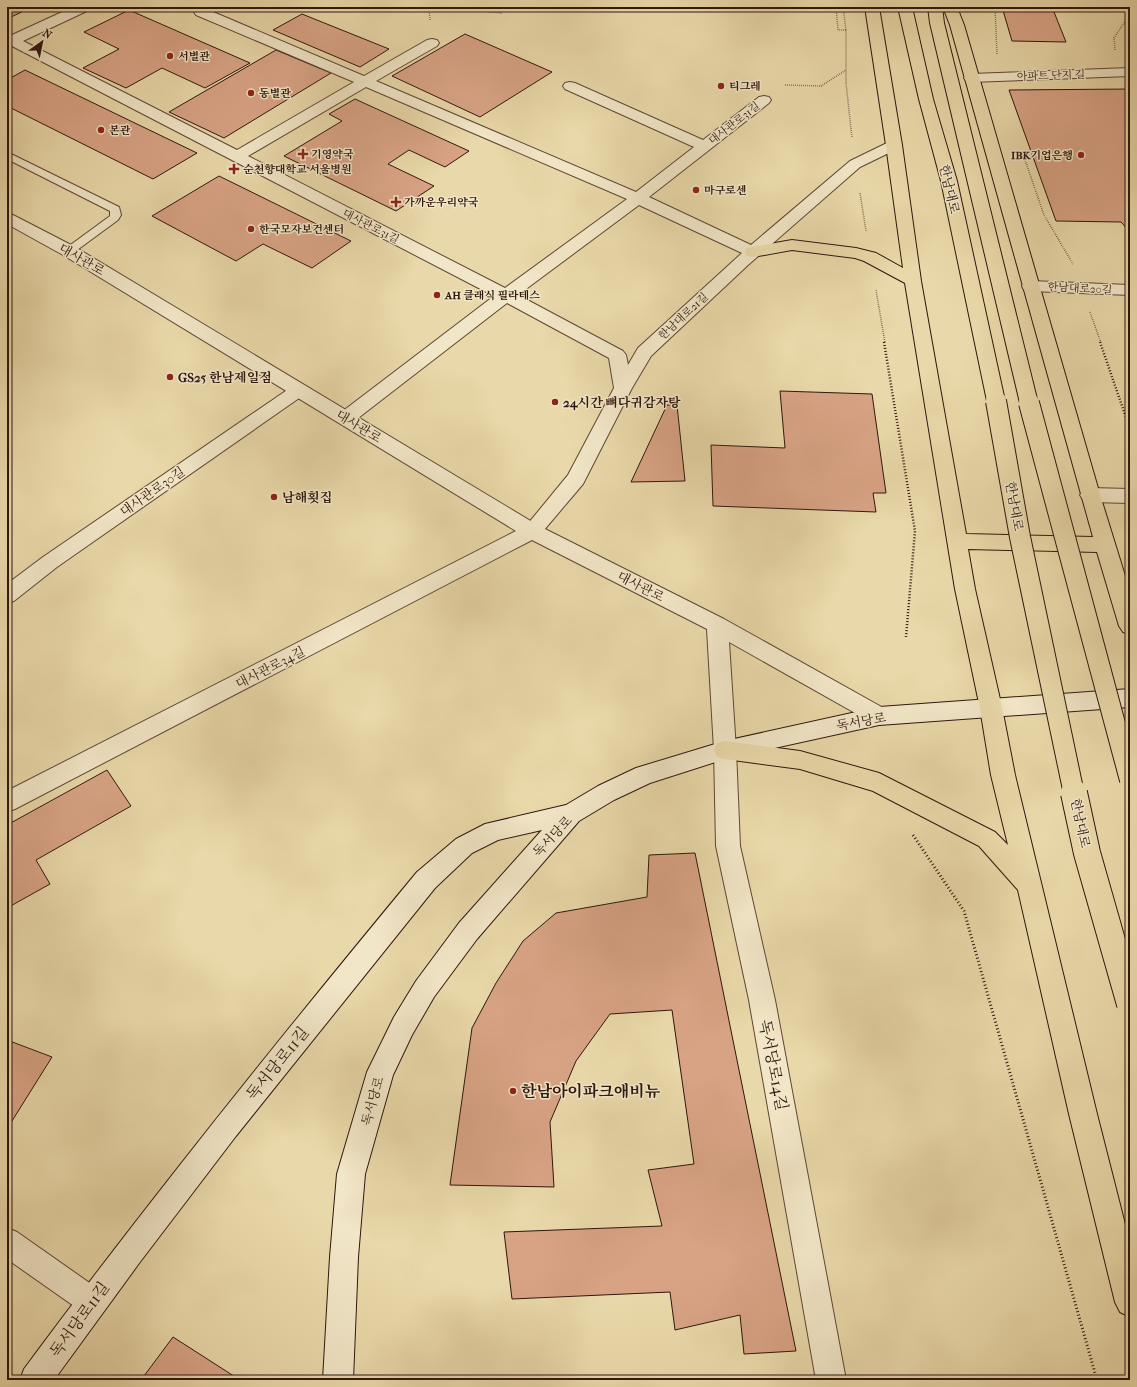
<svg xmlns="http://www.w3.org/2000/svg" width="1137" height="1387" font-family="'IM FELL French Canon','Noto Serif KR',serif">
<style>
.building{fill:#d8a385;stroke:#2f160e}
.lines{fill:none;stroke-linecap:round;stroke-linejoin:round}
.service-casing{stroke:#5e4635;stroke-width:2}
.minor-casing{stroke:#5e4635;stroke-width:2}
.tertiary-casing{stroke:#5e4635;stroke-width:2}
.secondary-casing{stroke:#2f160e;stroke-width:2}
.primary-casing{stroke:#2f160e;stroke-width:2}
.path-far2{stroke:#2f160e;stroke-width:1.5;stroke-dasharray:0.5 1.5;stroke-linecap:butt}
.path-far1{stroke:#2f160e;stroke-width:2.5;stroke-dasharray:1 2;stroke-linecap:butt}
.path{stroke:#2f160e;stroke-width:3;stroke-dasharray:1 2.5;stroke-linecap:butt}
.service{fill:#f1e6c7;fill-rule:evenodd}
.minor{fill:#f1e6c7;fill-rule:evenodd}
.tertiary{fill:#f1e6c7;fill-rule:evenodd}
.secondary{fill:#f1e6c7;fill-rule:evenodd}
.primary{fill:#e9d8a9;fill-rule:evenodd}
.primary-bridge-far1-casing{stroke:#2f160e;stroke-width:22;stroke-linecap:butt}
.primary-bridge-casing{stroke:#2f160e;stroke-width:28;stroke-linecap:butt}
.path-bridge{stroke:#2f160e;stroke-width:1.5;stroke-dasharray:0.5 1.5;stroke-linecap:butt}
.primary-bridge-far1{stroke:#e9d8a9;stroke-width:20}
.primary-bridge{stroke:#e9d8a9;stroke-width:26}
.poi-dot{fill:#8f2418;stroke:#f1e6c7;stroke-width:1.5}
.labels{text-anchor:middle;stroke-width:3;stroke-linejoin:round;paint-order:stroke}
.far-poi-label{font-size:11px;font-weight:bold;fill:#2f160e;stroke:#f1e6c7;text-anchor:start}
.far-street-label{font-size:11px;fill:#2f160e;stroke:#f1e6c7}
.street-label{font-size:13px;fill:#2f160e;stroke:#f1e6c7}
.poi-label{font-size:13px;font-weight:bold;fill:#2f160e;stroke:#f1e6c7;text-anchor:start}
.near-street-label{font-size:16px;fill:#2f160e;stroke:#f1e6c7}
.near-poi-label{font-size:16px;font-weight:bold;fill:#2f160e;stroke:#f1e6c7;text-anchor:start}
</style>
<rect width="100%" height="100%" fill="#e9d8a9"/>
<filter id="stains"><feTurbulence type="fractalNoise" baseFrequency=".005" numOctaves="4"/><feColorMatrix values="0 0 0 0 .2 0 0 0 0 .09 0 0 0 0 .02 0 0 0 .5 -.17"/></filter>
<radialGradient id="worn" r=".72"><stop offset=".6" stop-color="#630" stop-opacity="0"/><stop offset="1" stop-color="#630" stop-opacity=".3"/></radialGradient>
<path class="building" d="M7,7h25l-25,12z
M623,7h54v3l-54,-1z
M1002,7h50l14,35 -54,-1z
M129,10l121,53 -45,25 -43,-20 -36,20 -43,-20 36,-19 -35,-17z
M302,14l87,35 -29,18 -87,-37z
M465,34l87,38 -72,45 -88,-41z
M276,50l55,23 -107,65 -55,-26z
M25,70l172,83 -44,26 -146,-73v-26z
M1130,89v143l-9,-10 -65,-1 -47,-131z
M355,99l114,52 -24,16 -36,-17 -21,14 46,22 -38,25 -112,-55 58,-35 -13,-7z
M219,176l132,65 -39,27 -49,-24 -27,17 -84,-45z
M780,391l92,3 14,99h-13l3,19 -163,-6 -2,-61 74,3z
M667,405h10l8,76 -54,1z
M107,770l24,36 -95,54 14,24 -43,24v-83z
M695,853l101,498 -52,3 -4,-39 -65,15 -5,-38 -158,7 -8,-67 158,-6 -14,-56 46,-6 -22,-154 -62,4 -34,47 -26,61 4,65 -104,-2 22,-157 24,-45 27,-42 33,-28 91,-16 2,-42z
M7,1040l45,17 -45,72z
M173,1337l67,43h-99z"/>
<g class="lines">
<defs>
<path id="service" d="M7,152l112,55 2,8 -3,5 -45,33h-8l-2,-2 2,-2 45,-33v-5l-103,-52z"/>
<path id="minor" d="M73,7h18l-2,3 -66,31 214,109 117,-68 -158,-67 -2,-3 2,-3h10l158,67 63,-36 5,-1 5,1 2,3 -2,3 -61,35 260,111 58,-45 -129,-58 -2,-3 2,-3 5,-1 5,1 128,57 56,-43 5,-1 5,1 2,3 -2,3 -120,94 102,48 99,-84 39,-19 5,-2 5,2 3,3 -3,3 -39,19 -112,98 -97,91 -19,32 -49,96 -44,52 -7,2 -7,-2 -3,-5 46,-56 46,-87 -5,-30 -102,-55 -154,119 -7,2 -7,-2 -2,-4 2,-4 155,-118 -482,-250 -5,1v-13l5,1zM366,87l261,112 -122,89 -257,-132zM639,205l103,48 -104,95 -10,17 -2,-10 -3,-4 -105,-56z
M1130,68v8l-159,6 -5,-1 -2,-3 2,-3 5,-1z
M1030,281l100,4v10l-100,-4 -6,-1 -2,-4 2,-4z
M299,384l6,2 3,4 -3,4 -248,173 -43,34 -7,2v-19l36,-27 250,-171z
M1090,488l40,1v14l-40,-1 -7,-2 -3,-5 3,-5z
M725,741l8,2 3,7 4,96 35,154 71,380h-30l-67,-380 -33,-154 -2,-96 3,-7z
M7,1228l10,4 84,59 5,10 -5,10 -10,5 -10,-5 -74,-52z"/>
<path id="tertiary" d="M7,213l6,2 62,32 464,279 185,93 163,91 3,6 -3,6 -8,3 -8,-3 -142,-80 7,108 -3,7 -8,2 -8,-2 -3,-7 -7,-121 -175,-89 -517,269 -8,3v-21l509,-260 -453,-276 -56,-31z"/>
<path id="secondary" d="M1130,689v18l-251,18 -154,34 -75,24 -36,17 -35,21 -102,118 -43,58 -22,38 -19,40 -28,99 -7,83 -5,123h-30l7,-123 7,-83 30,-102 27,-55 22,-36 43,-58 83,-93 -44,10 -26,13 -37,35 -199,248 -96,126 -86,118h-34l4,-11c126,-170 258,-334 393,-497l39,-33 29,-15 81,-19 32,-19 38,-18 89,-27 154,-34z"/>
<path id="primary" d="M865,7h14l23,138 19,136 45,253 127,3 -143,-512 -7,-18h14l7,18 136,470 30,97v42l-7,-2 -4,-6 -22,-74 -129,-3 7,40 27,119 13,67 82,339 33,130v73l-10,-5 -5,-10 -46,-188 -51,-224 -39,-44 -106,-55 -73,-22 -75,-10 -8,-2 -3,-7 3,-7 8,-2 75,10 79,22 116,59 13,13 -17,-70 -11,-67 -25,-119 -50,-306 -41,-22 -9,-3 -63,-8 -39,7 -6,-1 -2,-4 2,-4 45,-8 64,8 20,5 27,15 -17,-123z
M898,7h14l21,92 24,82 48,220 -3,4 -6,2 -6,-2 -3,-4 -46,-220 -22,-82z
M928,7h14l2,16 94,380 -2,4 -7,2 -7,-2 -2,-4 -90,-380z"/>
</defs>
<use href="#service" class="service-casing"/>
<use href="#minor" class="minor-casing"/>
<use href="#tertiary" class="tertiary-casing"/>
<use href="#secondary" class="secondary-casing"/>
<use href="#primary" class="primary-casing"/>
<path class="path-far2" d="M429,7l1,13
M449,7l52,6 3,-6
M836,7l2,23h8
M843,7l3,23v53l6,55
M988,7l2,3
M995,7l2,47
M1115,50l-1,-12 16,-24
M785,85l36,1 25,-16
M1024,157l20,58 29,49
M860,193l6,38
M876,290l9,53
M1090,312l11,31"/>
<path class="path-far1" d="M884,342l31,189 -9,106
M1100,342l30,87"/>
<path class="path" d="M913,835l51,76 133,469"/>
<use href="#service" class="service"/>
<use href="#minor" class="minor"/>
<use href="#tertiary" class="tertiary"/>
<use href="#secondary" class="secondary"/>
<use href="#primary" class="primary"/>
<defs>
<path id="primary-bridge-far1" d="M996,401l24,136 54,257
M1029,403l101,377"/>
<path id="primary-bridge" d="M1074,793l13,60 43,151"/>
</defs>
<use href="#primary-bridge-far1" class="primary-bridge-far1-casing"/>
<use href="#primary-bridge" class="primary-bridge-casing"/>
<path class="path-bridge" d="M902,7l88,3"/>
<use href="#primary-bridge-far1" class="primary-bridge-far1"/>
<use href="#primary-bridge" class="primary-bridge"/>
</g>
<g class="poi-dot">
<circle cx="170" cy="56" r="4"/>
<circle cx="721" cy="86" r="4"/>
<circle cx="251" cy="93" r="4"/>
<circle cx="101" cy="130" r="4"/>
<path d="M301 148h4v4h4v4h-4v4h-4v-4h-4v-4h4z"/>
<circle cx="1081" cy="155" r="4"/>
<path d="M232 163h4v4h4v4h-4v4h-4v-4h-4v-4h4z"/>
<circle cx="696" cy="190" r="4"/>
<path d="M394 196h4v4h4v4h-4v4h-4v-4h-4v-4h4z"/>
<circle cx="251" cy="229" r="4"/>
<circle cx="437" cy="295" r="4"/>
<circle cx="170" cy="377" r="4"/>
<circle cx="555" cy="402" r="4"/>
<circle cx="274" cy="497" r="4"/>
<circle cx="513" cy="1091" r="4"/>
</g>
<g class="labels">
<g class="far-poi-label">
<text x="178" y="60">서별관</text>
<text x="729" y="90">티그레</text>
<text x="259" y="97">동별관</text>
<text x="109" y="134">본관</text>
<text x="311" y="158">기영약국</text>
<text x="1073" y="159" text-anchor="end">IBK기업은행</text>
<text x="243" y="173">순천향대학교 서울병원</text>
<text x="704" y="194">마구로센</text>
<text x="404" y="206">가까운우리약국</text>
<text x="259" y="233">한국모자보건센터</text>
<text x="445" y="299">AH 클래식 필라테스</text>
</g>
<g class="far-street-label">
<text transform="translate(1051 75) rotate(-2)" y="4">아파트 단지 길</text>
<text transform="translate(734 123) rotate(-38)" y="4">대사관로31길</text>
<text transform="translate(371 226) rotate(27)" y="4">대사관로31길</text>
<text transform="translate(1080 288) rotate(3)" y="4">한남대로20길</text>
<text transform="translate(683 316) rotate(-43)" y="4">한남대로21길</text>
</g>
<g class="street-label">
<text transform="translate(950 189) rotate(77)" y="5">한남대로</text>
<text transform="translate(82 259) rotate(30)" y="5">대사관로</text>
<text transform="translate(359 426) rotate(31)" y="5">대사관로</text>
<text transform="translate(152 491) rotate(-35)" y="5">대사관로30길</text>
<text transform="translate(1015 506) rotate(80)" y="5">한남대로</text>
<text transform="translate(641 586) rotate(27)" y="5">대사관로</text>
<text transform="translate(270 667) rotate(-27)" y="5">대사관로34길</text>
<text transform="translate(861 721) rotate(-10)" y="5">독서당로</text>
<text transform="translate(1081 823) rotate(78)" y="5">한남대로</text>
<text transform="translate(552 836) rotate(-47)" y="5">독서당로</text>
<text transform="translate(372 1101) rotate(-74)" y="5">독서당로</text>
</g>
<g class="poi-label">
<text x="178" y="382">GS25 한남제일점</text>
<text x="563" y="407">24시간 뼈다귀감자탕</text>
<text x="282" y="502">남해횟집</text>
</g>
<g class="near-street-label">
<text transform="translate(277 1063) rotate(-51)" y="6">독서당로11길</text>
<text transform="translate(774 1065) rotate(79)" y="6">독서당로14길</text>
<text transform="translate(79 1319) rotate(-54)" y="6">독서당로11길</text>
</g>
<g class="near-poi-label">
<text x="521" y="1097">한남아이파크애비뉴</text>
</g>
</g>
<rect width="1137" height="1387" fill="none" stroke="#e9d8a9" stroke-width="24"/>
<rect x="8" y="8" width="1121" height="1371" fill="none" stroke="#2f160e" stroke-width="2"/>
<rect x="12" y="12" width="1113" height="1363" fill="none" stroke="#2f160e"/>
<g transform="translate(42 42) rotate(33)" stroke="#f1e6c7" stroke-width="3" paint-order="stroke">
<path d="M0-3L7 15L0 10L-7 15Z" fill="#2f160e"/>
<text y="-6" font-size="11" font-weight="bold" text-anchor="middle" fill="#2f160e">N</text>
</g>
<rect width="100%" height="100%" filter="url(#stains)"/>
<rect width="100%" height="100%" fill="url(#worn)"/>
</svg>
